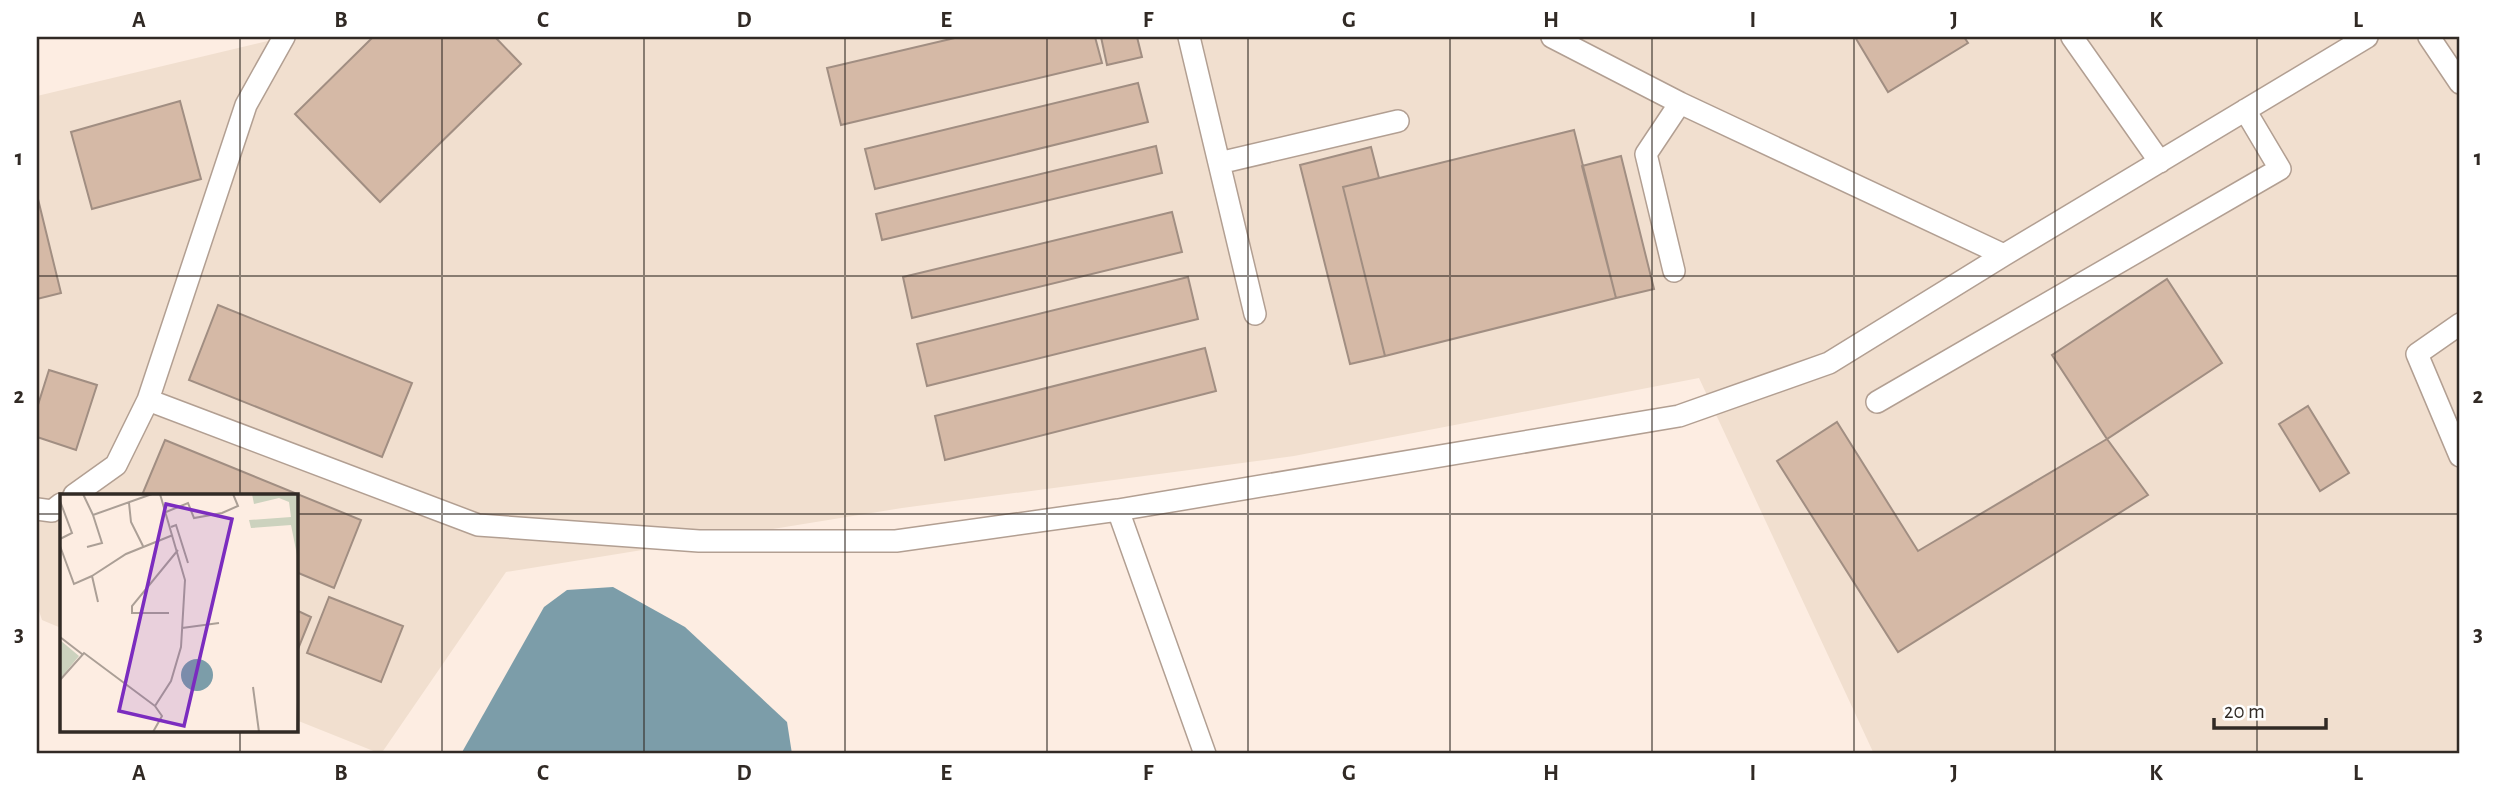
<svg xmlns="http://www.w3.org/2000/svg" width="2497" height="791" font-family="'Alegreya Sans',sans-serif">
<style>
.industrial{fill:#f1dfcf}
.water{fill:#7c9da9}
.building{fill:#d5b9a6;stroke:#a18e82;stroke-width:2}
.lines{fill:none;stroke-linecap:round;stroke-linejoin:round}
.lane-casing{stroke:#b29f92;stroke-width:24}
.lane{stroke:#fff;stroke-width:21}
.grid{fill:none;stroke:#312a25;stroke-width:2;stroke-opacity:0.55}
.inset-road{fill:none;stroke:#ab9f96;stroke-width:2}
.view{fill:#7b2cbf;fill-opacity:0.15;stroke:#7b2cbf;stroke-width:3.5}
.inset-edge{fill:none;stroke:#312a25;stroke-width:3.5}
.neatline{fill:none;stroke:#312a25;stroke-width:2.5}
.grid-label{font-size:23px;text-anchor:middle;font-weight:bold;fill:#312a25}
</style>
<rect width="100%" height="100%" fill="#fdede2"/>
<path class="industrial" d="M284,37h2176v717h-586l-175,-376 -405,78 -392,52 -396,64 -125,182 -85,-34v-225h-235v133l-19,-8 -5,-15v-509z"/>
<path class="water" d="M613,587l72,40 102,95 5,32h-331l83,-147 23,-17z"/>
<path class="building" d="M373,37h122l26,27 -141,138 -85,-88z
M959,37h136l7,26 -261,62 -14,-57z
M1101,37h36l5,20 -35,8z
M1855,37h109l4,6 -80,49z
M1138,83l10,39 -273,67 -10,-40z
M180,101l21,78 -109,30 -21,-77z
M1574,130l42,168 -231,58 -42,-169z
M1156,146l6,27 -280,67 -6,-26z
M1371,147l8,31 -36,9 42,169 -35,8 -50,-199z
M1621,156l33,133 -38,9 -34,-132z
M37,195l24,98 -24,6z
M1172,212l10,40 -270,66 -9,-41z
M1188,277l10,42 -271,67 -10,-42z
M2167,279l55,84 -115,76 -55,-84z
M218,305l194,78 -30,74 -193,-77z
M1205,348l11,43 -271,69 -10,-44z
M49,370l48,15 -21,65 -39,-13v-29z
M2308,406l41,67 -29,18 -41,-67z
M1837,422l81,129 189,-112 41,56 -250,157 -121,-191z
M165,440l196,80 -27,68 -38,-16v-77h-154z
M329,597l74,29 -22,56 -74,-29z
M296,610l15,7 -13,32h-2z"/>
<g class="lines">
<defs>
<path id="lane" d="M1189,37l66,277
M1552,37l128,66 324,152
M2072,37l88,125
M2429,37l31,46
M1219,163l179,-42
M1674,271l-28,-117 34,-51
M2460,324l-43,30 43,102
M148,400l98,-295 38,-68
M1877,402l403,-233 -35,-59
M74,495l42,-30 32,-65 330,125 221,16h197l222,-31 561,-94 150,-53 175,-108 363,-218
M37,509l15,2 9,-7
M1118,510l87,244"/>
</defs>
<use href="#lane" class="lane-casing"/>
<use href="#lane" class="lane"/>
</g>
<path class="grid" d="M240,37v458M442,37v717M644,37v717M845,37v717M1047,37v717M1248,37v717M1450,37v717M1652,37v717M1854,37v717M2055,37v717M2257,37v717M37,276h2423M37,514h24M296,514h2164M240,730v24"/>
<g transform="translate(60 494)">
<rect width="238" height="238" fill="#fdede2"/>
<path d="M192,0h46v66l-7,-35 -40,3 -2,-8 42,-3 -2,-15 -10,-4 -25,6zM0,146l19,16 -19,23z" fill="#ccd2be"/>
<path d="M121 181a16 16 0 1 1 32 0a16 16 0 1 1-32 0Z" fill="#7c9da9"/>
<path class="inset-road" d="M23,0l10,21 59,-21M0,7l12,32 -12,6M69,9l2,19 12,24M106,18l22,-9 6,15 28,-5 16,-7 -5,-12M111,33l5,-2 12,38M0,52l14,38 18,-8 6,26M27,53l15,-4 -9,-28M32,82l34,-22 47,-19M109,119h-37v-7l46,-56M122,134l37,-5M0,143l22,17M0,186l24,-27 71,53M193,193l6,45M93,238l9,-16 -7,-10 16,-25 10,-34 4,-67 -25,-86M237,238l1,-30"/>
<path class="view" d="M106,10l66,15 -48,207 -65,-15z"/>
<rect width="238" height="238" class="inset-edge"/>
</g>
<rect width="2497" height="791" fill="none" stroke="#ffffff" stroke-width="77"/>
<path d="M2214 718v10h112v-10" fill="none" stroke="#312a25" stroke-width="3.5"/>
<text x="2224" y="718" font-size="21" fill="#312a25" stroke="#ffffff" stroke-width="5" paint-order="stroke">20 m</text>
<rect x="38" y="38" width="2420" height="714" class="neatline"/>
<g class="grid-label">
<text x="139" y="27">A</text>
<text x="341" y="27">B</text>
<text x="543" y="27">C</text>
<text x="744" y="27">D</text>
<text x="946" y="27">E</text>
<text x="1148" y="27">F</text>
<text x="1349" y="27">G</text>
<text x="1551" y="27">H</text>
<text x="1753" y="27">I</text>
<text x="1954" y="27">J</text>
<text x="2156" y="27">K</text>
<text x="2358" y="27">L</text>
<text x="19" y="165">1</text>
<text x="2478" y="165">1</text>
<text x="19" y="403">2</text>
<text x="2478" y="403">2</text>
<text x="19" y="641">3</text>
<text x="2478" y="641">3</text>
<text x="139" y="780">A</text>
<text x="341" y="780">B</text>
<text x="543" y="780">C</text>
<text x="744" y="780">D</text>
<text x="946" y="780">E</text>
<text x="1148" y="780">F</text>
<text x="1349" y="780">G</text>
<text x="1551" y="780">H</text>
<text x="1753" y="780">I</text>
<text x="1954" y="780">J</text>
<text x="2156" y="780">K</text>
<text x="2358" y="780">L</text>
</g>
</svg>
